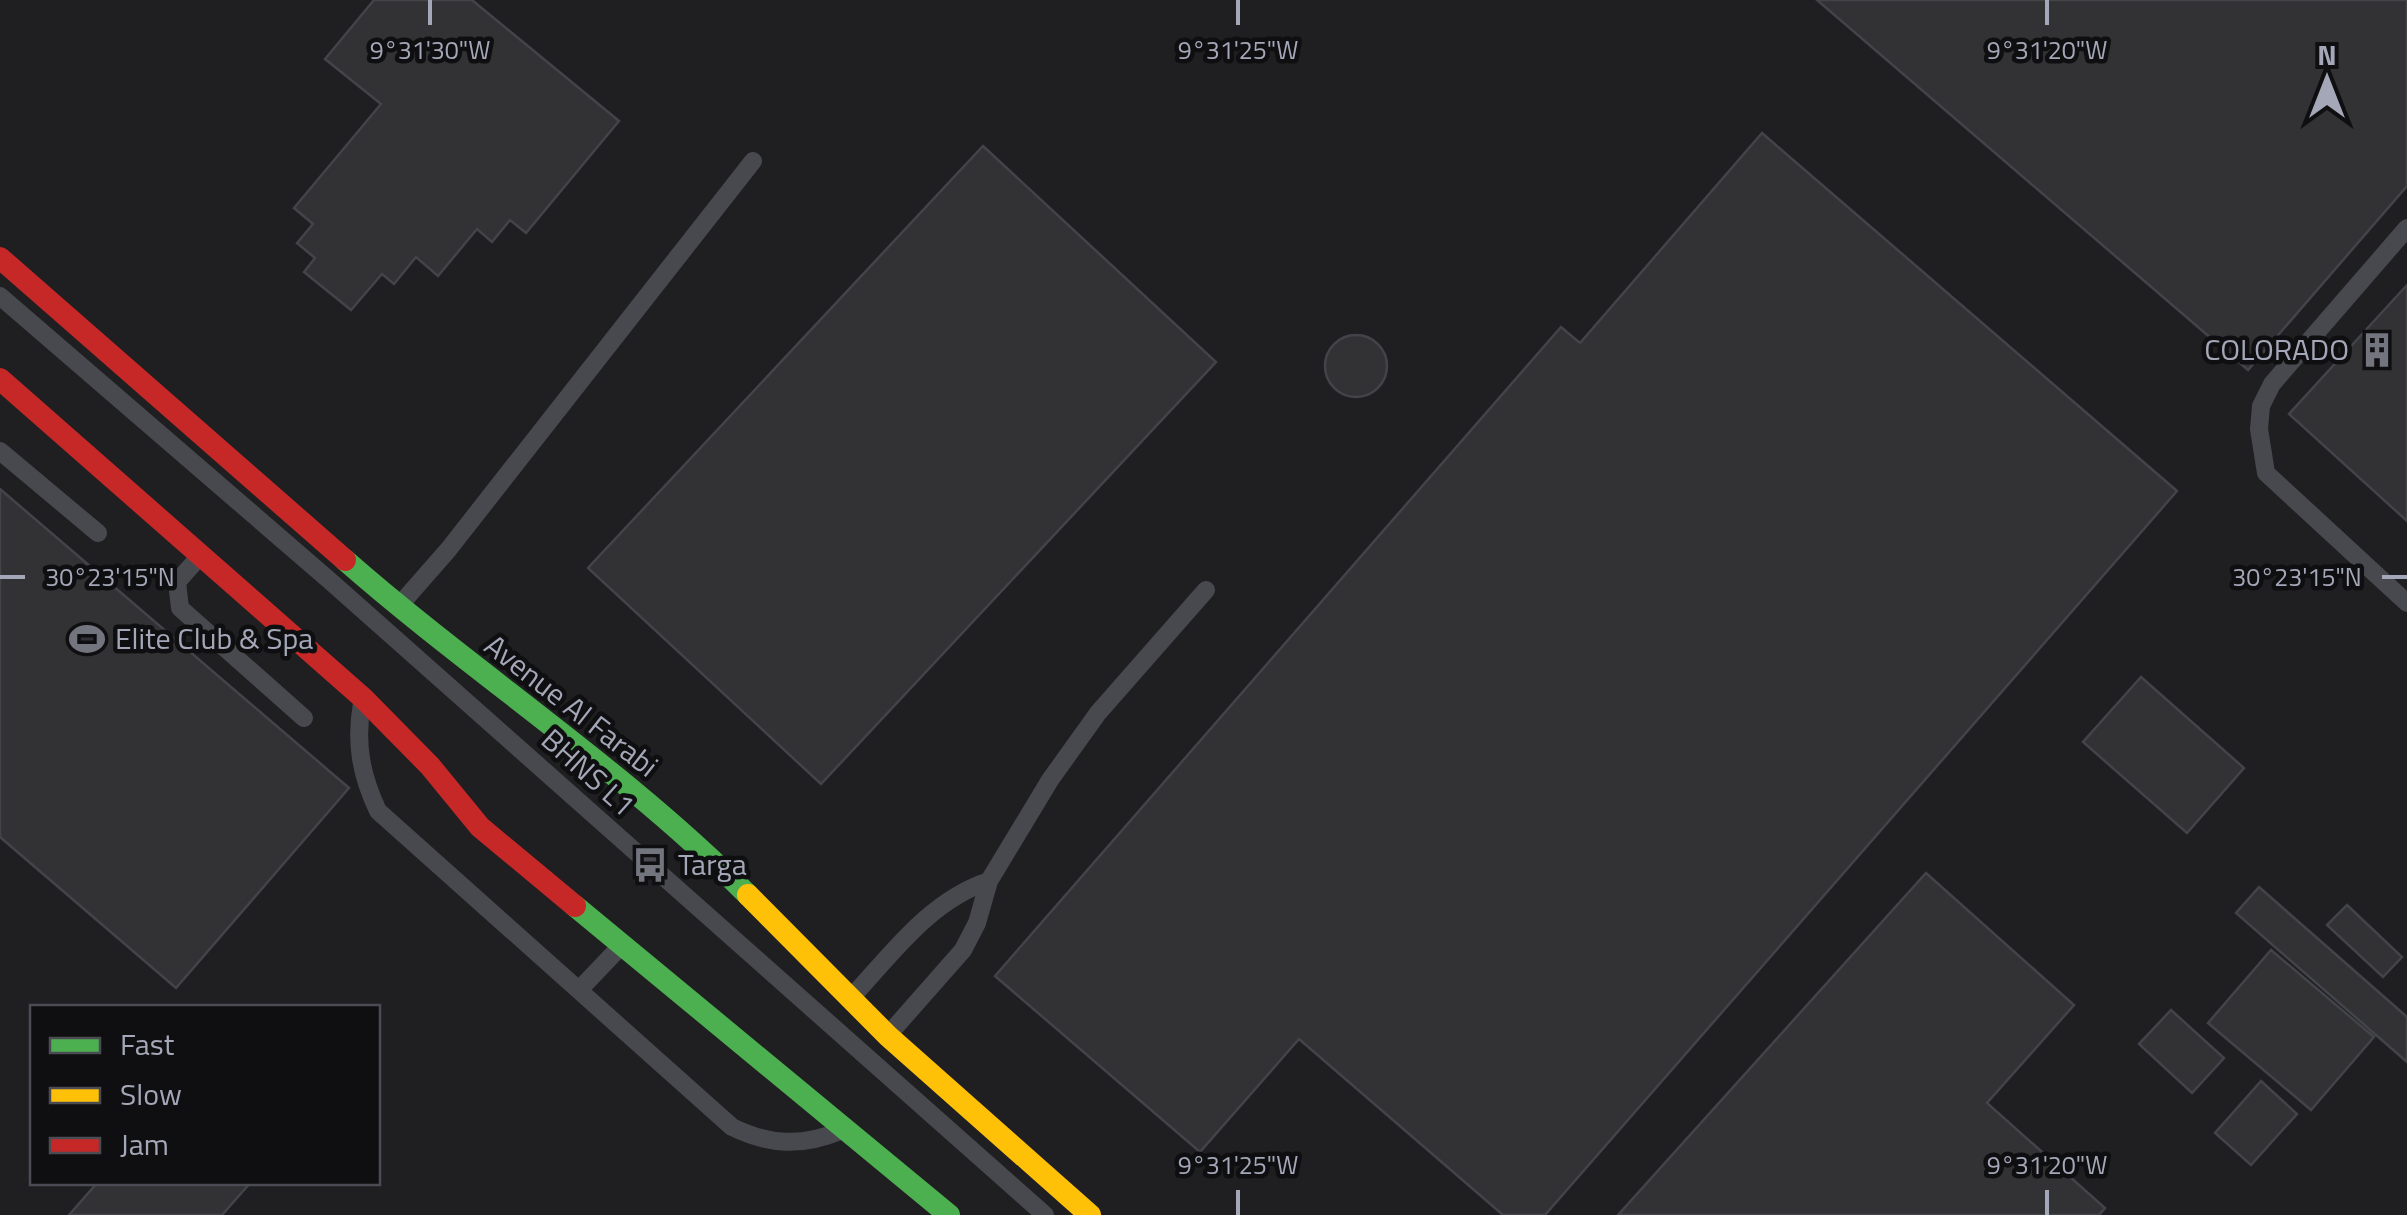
<svg xmlns="http://www.w3.org/2000/svg" width="2407" height="1215" font-family="'Titillium Web',sans-serif">
<style>
.built{fill:#1f1e21;fill-rule:evenodd}
.building{fill:#323234;stroke:#434449;stroke-width:2.5}
.lines{fill:none;stroke-linecap:round;stroke-linejoin:round}
.lane{stroke:#48494e;stroke-width:18}
.fast{stroke:#4caf50;stroke-width:22}
.slow{stroke:#ffc107;stroke-width:22}
.jam{stroke:#c62828;stroke-width:22}
.ticks{fill:none;stroke:#a4a7b7;stroke-width:4}
.labels{text-anchor:middle;stroke-width:9;stroke-linejoin:round;paint-order:stroke}
.poi-label{font-size:30px;fill:#a4a7b7;stroke:#0f0f11;text-anchor:start}
.street-label{font-size:30px;fill:#a4a7b7;stroke:#0f0f11}
.ticks-label{font-size:25px;text-anchor:middle;fill:#a4a7b7;stroke:#0f0f11;stroke-width:9;stroke-linejoin:round;paint-order:stroke}
</style>
<rect width="100%" height="100%" fill="#151515"/>
<path class="built" d="M0,0h2407v1215h-2407zM32,1008h346v174h-346z"/>
<path class="building" d="M374,0h98l147,121 -93,112 -16,-13 -18,22 -15,-13 -39,47 -22,-19 -22,27 -12,-10 -31,36 -47,-38 11,-14 -18,-15 16,-19 -19,-16 87,-104 -56,-45z
M1817,0h590v186l-159,184z
M1762,133l415,358 -632,724h-42l-204,-176 -99,113 -205,-176 566,-649 19,16z
M983,146l233,216 -395,422 -233,-216z
M2407,285v236l-118,-107z
M1325 366a31 31 0 1 1 62 0a31 31 0 1 1-62 0Z
M0,489l349,299 -173,200 -176,-151z
M2141,677l103,91 -57,65 -104,-91z
M1926,873l148,132 -87,98 118,105 -6,7h-481z
M2259,887l148,130v45l-171,-149z
M2347,905l55,52 -19,20 -56,-52z
M2271,950l103,87 -63,73 -103,-87z
M2171,1010l53,48 -32,35 -53,-49z
M2261,1081l36,33 -46,51 -36,-32z
M98,1182h153l-29,33h-153z"/>
<g class="lines">
<path class="lane" d="M2407,228l-135,156 -11,22 -2,23 7,44 141,130
M0,296l329,284 716,635
M0,451l98,82
M200,556l-23,26 3,26 124,110
M398,607l50,-57 305,-389
M362,703c-7,40 -1,72 16,108l354,316c37,18 70,20 108,4
M579,990l42,-44
M850,999c41,-44 80,-99 139,-118
M889,1034l74,-84 14,-27 12,-42 61,-101 48,-67 108,-123"/>
<path class="fast" d="M345,560c131,115 279,210 403,335
M575,906l374,309"/>
<path class="slow" d="M748,895l140,141 202,179"/>
<path class="jam" d="M0,258l345,302
M0,379l363,319 67,68 50,61 95,79"/>
</g>
<path class="ticks" d="M430,0v25M1238,0v25M2047,0v25M0,577h25M2382,577h25M1238,1190v25M2047,1190v25"/>
<defs>
<symbol id="building-bare" viewBox="-9 -9 18 18"><path d="M-4-6H4V6H1V3H-1V6H-4ZM-2.5-4.3h1.7v1.8h-1.7ZM.8-4.3h1.7v1.8H.8ZM-2.5-1h1.7V.8h-1.7ZM.8-1h1.7V.8H.8Z" fill="#72747e" stroke="#0f0f11" stroke-width="2.5" paint-order="stroke"/></symbol>
<symbol id="stadium-bare" viewBox="-9 -9 18 18"><path d="M0-5a6.5 5 0 1 0 0 10a6.5 5 0 1 0 0-10ZM-3.5-1.8h7v3.6h-7Z" fill="#72747e" stroke="#0f0f11" stroke-width="2.5" paint-order="stroke"/></symbol>
<symbol id="bus-bare" viewBox="-9 -9 18 18"><path d="M-5-6H5V4H4V6H2V4H-2V6H-4V4H-5ZM-3.5-4V0h7V-4ZM-3.5 1.2v1.5H-2V1.2ZM2 1.2v1.5H3.5V1.2Z" fill="#72747e" stroke="#0f0f11" stroke-width="2.5" paint-order="stroke"/></symbol>
</defs>
<g fill-rule="evenodd">
<use href="#building-bare" x="2352" y="325" width="50" height="50"/>
<use href="#stadium-bare" x="62" y="614" width="50" height="50"/>
<use href="#bus-bare" x="625" y="840" width="50" height="50"/>
</g>
<g class="labels">
<g class="poi-label">
<text x="2349" y="360" text-anchor="end">COLORADO</text>
<text x="115" y="649">Elite Club &amp; Spa</text>
<text x="678" y="875">Targa</text>
</g>
<g class="street-label">
<text transform="translate(571 706) rotate(38)" y="10">Avenue Al Farabi</text>
<text transform="translate(588 773) rotate(42)" y="10">BHNS L1</text>
</g>
</g>
<g class="ticks-label">
<text x="430" y="59">9°31'30"W</text>
<text x="1238" y="59">9°31'25"W</text>
<text x="2047" y="59">9°31'20"W</text>
<text x="110" y="586">30°23'15"N</text>
<text x="2297" y="586">30°23'15"N</text>
<text x="1238" y="1174">9°31'25"W</text>
<text x="2047" y="1174">9°31'20"W</text>
</g>
<rect x="30" y="1005" width="350" height="180" fill="#0f0f11" stroke="#4b4c53" stroke-width="2.5"/>
<rect x="50" y="1038" width="50" height="15" fill="#4caf50" stroke="#4b4c53" stroke-width="2.5"/>
<text x="120" y="1055" font-size="30" fill="#a4a7b7">Fast</text>
<rect x="50" y="1088" width="50" height="15" fill="#ffc107" stroke="#4b4c53" stroke-width="2.5"/>
<text x="120" y="1105" font-size="30" fill="#a4a7b7">Slow</text>
<rect x="50" y="1138" width="50" height="15" fill="#c62828" stroke="#4b4c53" stroke-width="2.5"/>
<text x="120" y="1155" font-size="30" fill="#a4a7b7">Jam</text>
<g transform="translate(2327 80)" stroke="#0f0f11" stroke-width="8" paint-order="stroke">
<path d="M0-8L18 38L0 25L-18 38Z" fill="#a4a7b7"/>
<text y="-15" font-size="28" font-weight="bold" text-anchor="middle" fill="#a4a7b7">N</text>
</g>
</svg>
